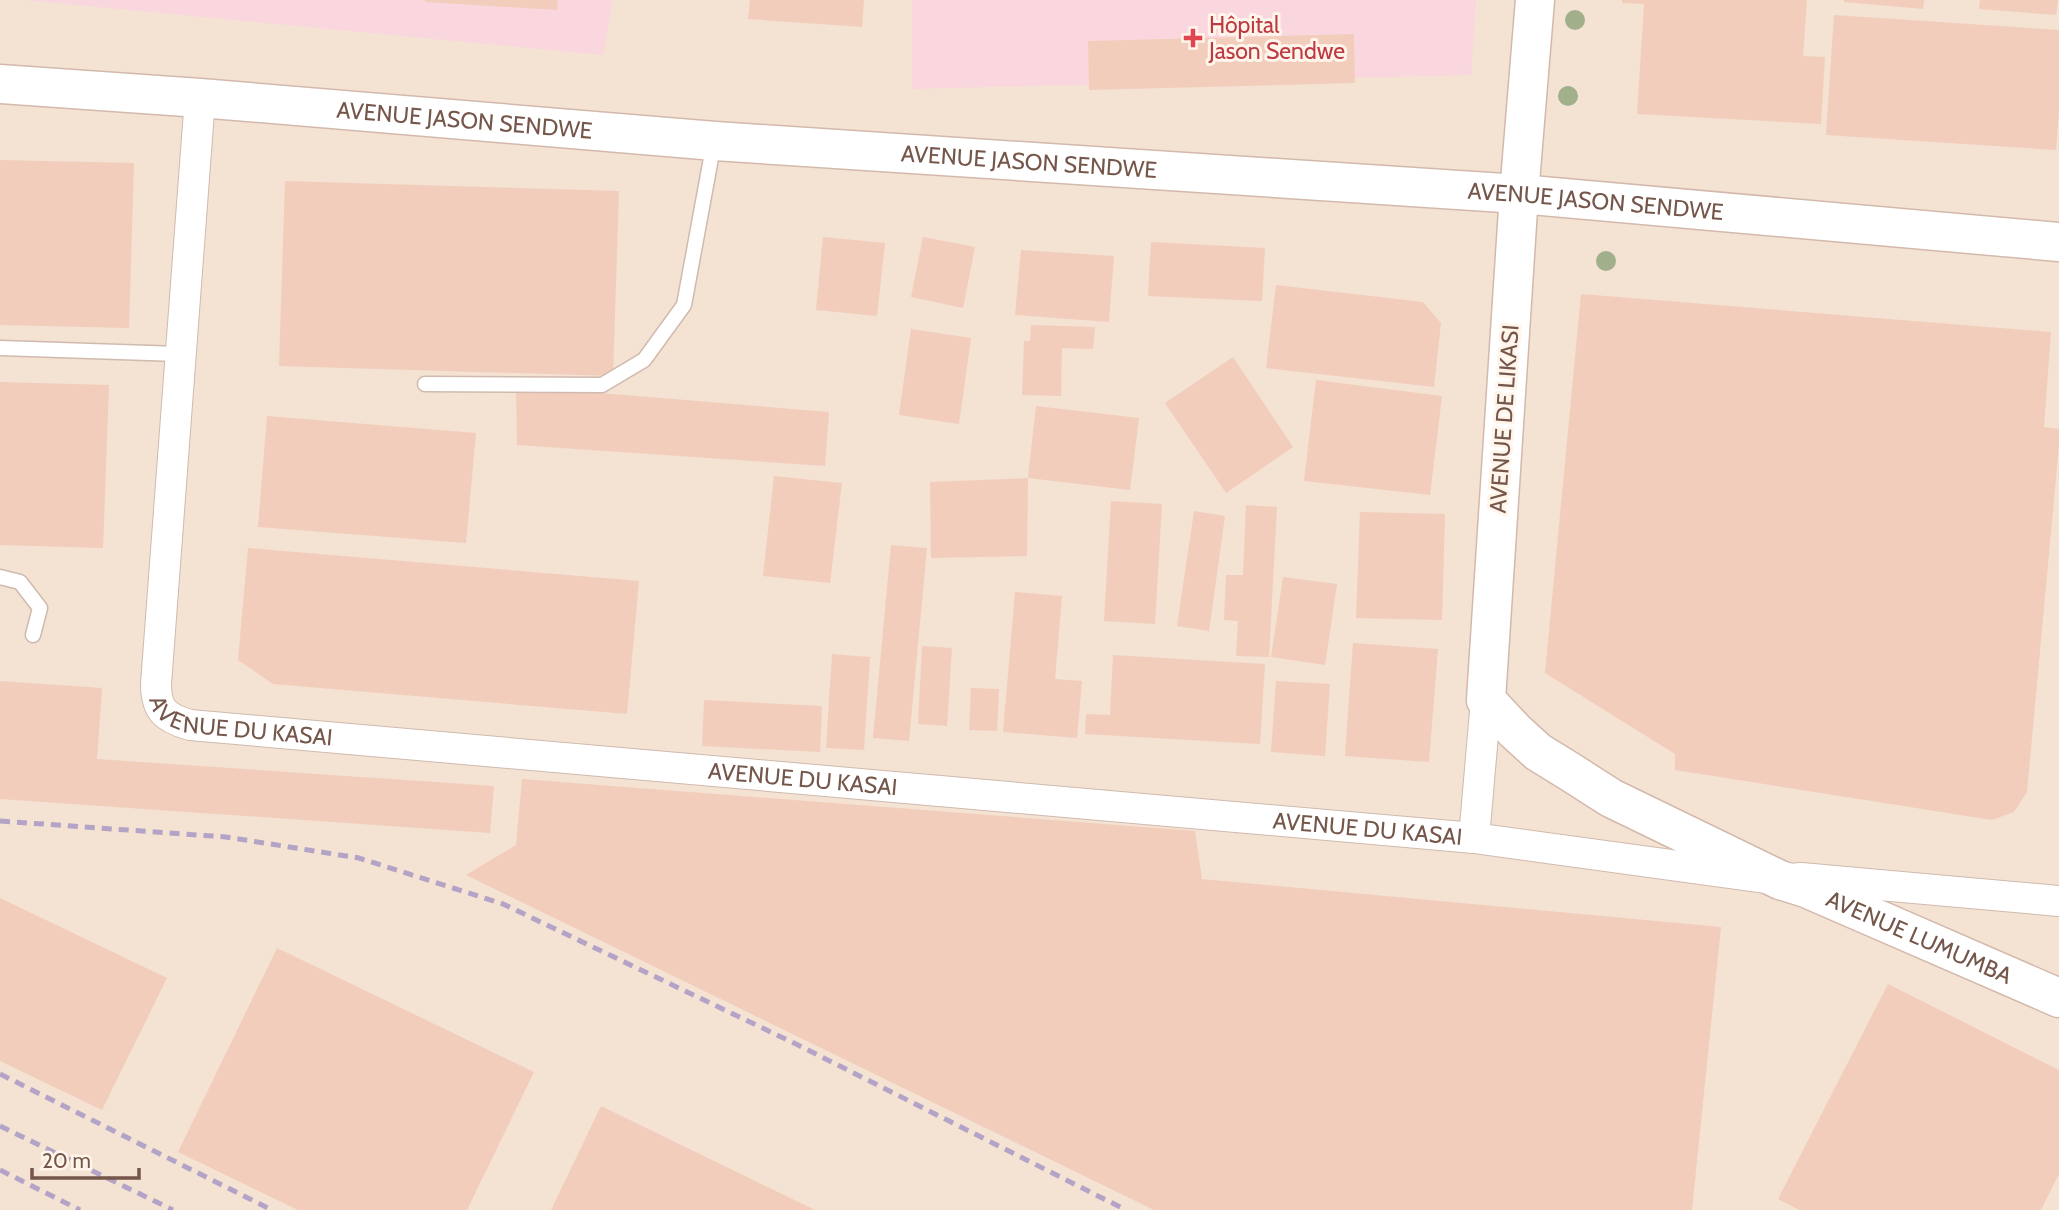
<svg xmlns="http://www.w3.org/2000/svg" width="2059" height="1210" font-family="Cabin,sans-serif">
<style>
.residential{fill:#f4e2d3}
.medical{fill:#fad7de}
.building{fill:#f2cdbc}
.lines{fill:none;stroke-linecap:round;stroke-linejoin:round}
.lane-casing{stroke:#d0baae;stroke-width:17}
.street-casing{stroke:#d0baae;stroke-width:32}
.secondary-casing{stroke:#d3b9ab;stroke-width:41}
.lane{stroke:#fff;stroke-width:14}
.street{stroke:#fff;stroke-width:30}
.secondary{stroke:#fff;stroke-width:38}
.rail{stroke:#b3a3c6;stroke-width:5;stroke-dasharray:10 7;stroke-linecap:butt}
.tree{fill:#a1b08b}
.health-dot{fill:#e0444e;stroke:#fff5eb;stroke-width:2.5}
.labels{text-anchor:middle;stroke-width:6;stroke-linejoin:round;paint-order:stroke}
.health-label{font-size:23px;fill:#be3a42;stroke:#fff5eb;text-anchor:start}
.street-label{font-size:23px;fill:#75564a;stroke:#fff5eb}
</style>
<rect width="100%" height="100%" fill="#fcf1e4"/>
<path class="residential" d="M0,0h2059v1210h-2059z"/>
<path class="medical" d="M23,0h590l-10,55z
M912,0h564l-5,75 -559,14z"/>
<path class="building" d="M425,0h133l-1,10 -132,-8z
M750,0h114l-2,27 -114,-8z
M1622,0h185l-4,56 22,1 -4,67 -184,-10 7,-110 -22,-1z
M1844,0h80l-1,9 -79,-7z
M1980,0h78l-2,15 -77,-6z
M1834,15l225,15v80l-3,40 -230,-15z
M1354,34l1,49 -266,7 -1,-49z
M0,160l134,3 -5,165 -129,-3z
M285,181l334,10 -6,185 -334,-10z
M823,237l62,6 -8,73 -61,-6z
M923,237l52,10 -12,61 -52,-11z
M1151,242l114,6 -3,53 -114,-5z
M1021,250l93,6 -5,66 -94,-7z
M1276,285l147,17 18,21 -7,64 -168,-19z
M1581,294l470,38 -7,95 15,2v16l-32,347 -13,20 -22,8 -317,-50v-16l-130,-81z
M1031,325l64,2 -2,22 -31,-1 -1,48 -39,-1 2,-54h6z
M911,329l60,9 -12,86 -60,-9z
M1233,357l60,90 -67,46 -61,-90z
M1316,380l126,16 -12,99 -126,-14z
M0,382l109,3 -6,163 -103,-3z
M516,386l313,26 -4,54 -308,-21z
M1036,406l103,12 -9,72 -102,-12z
M267,416l209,17 -10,110 -208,-16z
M774,476l68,7 -12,100 -67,-7z
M1028,478l-1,78 -96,2 -1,-76z
M1111,501l51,3 -7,120 -51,-3z
M1246,505l31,2 -8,150 -33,-1 2,-35 -14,-1 2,-45h17z
M1194,511l31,5 -16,115 -32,-5z
M1360,512l85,2 -3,106 -86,-2z
M891,545l36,3 -18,193 -36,-3z
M248,548l391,33 -12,133 -354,-30 -35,-24z
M1283,577l54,7 -12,81 -54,-8z
M1015,592l47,4 -7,83 27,2 -5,57 -74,-6z
M1353,643l85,6 -9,113 -84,-6z
M922,646l30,2 -5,78 -29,-2z
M832,654l38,3 -6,93 -38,-2z
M1113,655l152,9 -5,80 -175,-10 1,-20 24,1z
M0,681l102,7 -5,71 397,27 -4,47 -490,-34z
M1276,681l54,3 -5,72 -54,-4z
M971,688l28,1 -2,42 -28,-1z
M704,700l118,6 -2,46 -118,-6z
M522,779l673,52 7,48 519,48 -29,283h-538l-688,-335 50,-30z
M0,898l167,80 -65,132 -102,-49z
M277,948l257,124 -67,138h-169l-120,-58z
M1888,984l171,86v104l-18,36h-242l-21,-11z
M601,1106l214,104h-264z"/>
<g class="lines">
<defs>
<path id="lane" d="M0,348l179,6
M425,384l177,1 42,-25 40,-55 30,-163
M0,577l20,5 20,26 -7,27"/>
<g id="street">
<path id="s1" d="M200,98l-44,586c0,27 10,34 34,41l1284,113 306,42 21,-2 258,23"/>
<path d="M1474,838l12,-138"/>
</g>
<g id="secondary">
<path id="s2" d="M1535,0l-16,194 -33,506 29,31 23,21 34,21 39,25 169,82 26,8 253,110"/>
<path id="s3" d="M0,84l200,14 515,43 804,53 540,48"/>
</g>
</defs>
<use href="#lane" class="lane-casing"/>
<use href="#street" class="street-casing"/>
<use href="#secondary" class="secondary-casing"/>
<use href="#lane" class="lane"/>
<use href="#street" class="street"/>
<use href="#secondary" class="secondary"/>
<path class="rail" d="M0,821l226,16 133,21 144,46 295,141 328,165
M0,1074l272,136
M0,1126l173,84
M0,1170l80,40"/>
</g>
<g class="tree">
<circle cx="1575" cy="20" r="10"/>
<circle cx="1568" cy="96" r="10"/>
<circle cx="1606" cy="261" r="10"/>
</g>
<path class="health-dot" d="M1189.5 27.5h7v7h7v7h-7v7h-7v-7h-7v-7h7z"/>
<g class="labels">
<g class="health-label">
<text x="1209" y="33">Hôpital<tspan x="1209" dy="26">Jason Sendwe</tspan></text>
</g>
<g class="street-label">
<text dy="8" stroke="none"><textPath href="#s3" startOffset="466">AVENUE JASON SENDWE</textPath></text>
<text dy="8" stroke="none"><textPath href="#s3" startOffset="1032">AVENUE JASON SENDWE</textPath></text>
<text dy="8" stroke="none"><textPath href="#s3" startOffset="1600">AVENUE JASON SENDWE</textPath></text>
<text transform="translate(1504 419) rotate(-86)" y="8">AVENUE DE LIKASI</text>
<text dy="8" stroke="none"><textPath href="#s1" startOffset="695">AVENUE DU KASAI</textPath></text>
<text dy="8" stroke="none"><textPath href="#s1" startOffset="1262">AVENUE DU KASAI</textPath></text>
<text dy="8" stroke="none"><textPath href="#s1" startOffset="1829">AVENUE DU KASAI</textPath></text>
<text dy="8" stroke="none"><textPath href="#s2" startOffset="1200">AVENUE LUMUMBA</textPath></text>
</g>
</g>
<path d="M32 1168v10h107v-10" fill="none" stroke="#75564a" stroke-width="3.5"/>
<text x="42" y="1168" font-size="21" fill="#75564a" stroke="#fff5eb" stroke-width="5" paint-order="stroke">20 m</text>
</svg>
